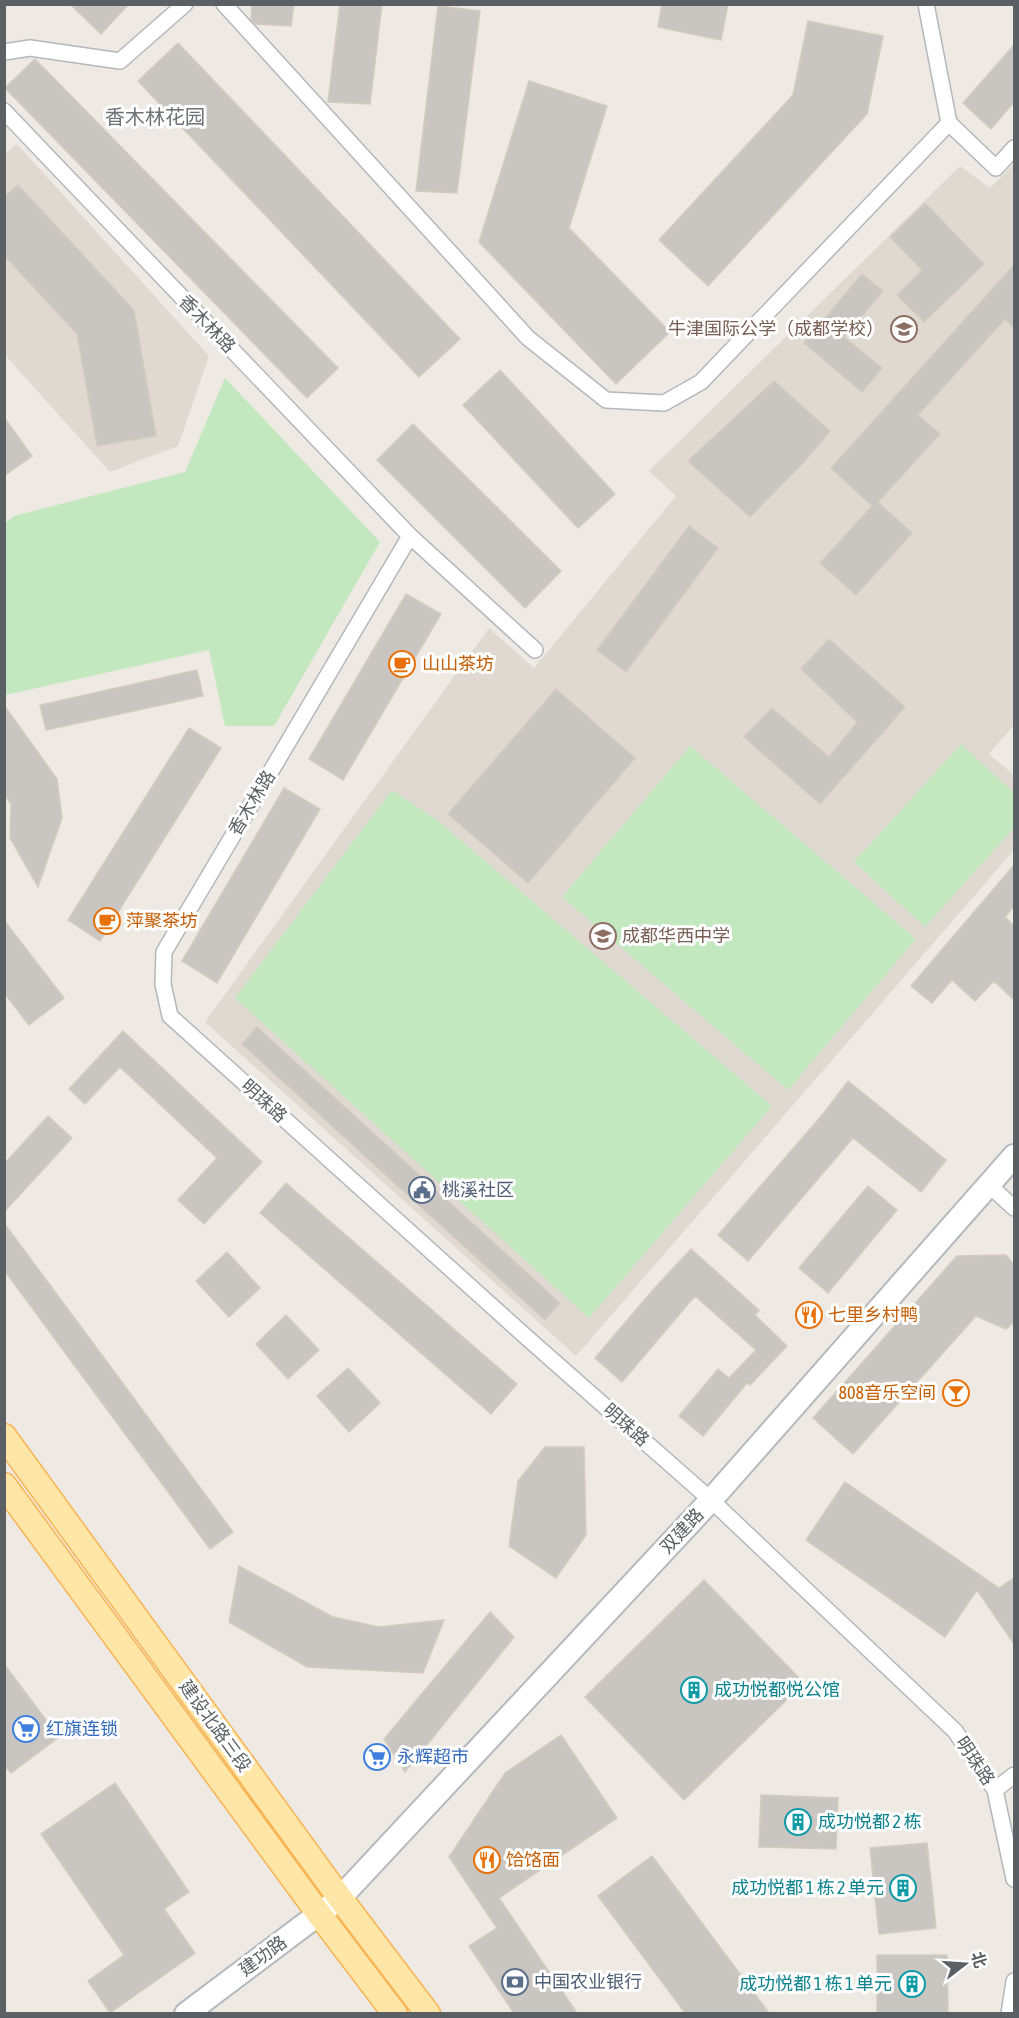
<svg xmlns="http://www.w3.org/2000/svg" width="1019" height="2018" font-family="'Asap Condensed','Noto Sans SC',sans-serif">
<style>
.education{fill:#dfd9d1}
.green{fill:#c3e7be}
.building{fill:#c9c5c0;stroke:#d3cbc1;stroke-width:1.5}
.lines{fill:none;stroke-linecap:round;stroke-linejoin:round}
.street-casing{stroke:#b4b7bb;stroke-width:18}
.secondary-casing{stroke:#b4b9be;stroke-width:26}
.primary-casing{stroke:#f7b454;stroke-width:27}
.street{stroke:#fff;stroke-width:15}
.secondary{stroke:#fff;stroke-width:22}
.primary{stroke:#ffe6a7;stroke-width:24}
.labels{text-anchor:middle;stroke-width:6;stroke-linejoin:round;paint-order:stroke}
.street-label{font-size:18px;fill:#5b6064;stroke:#fff}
.education-label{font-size:18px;fill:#785e54;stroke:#fff;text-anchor:end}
.food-label{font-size:18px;fill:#c56008;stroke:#fff;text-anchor:start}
.service-label{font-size:18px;fill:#4e5e75;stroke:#fff;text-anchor:start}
.culture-label{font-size:18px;fill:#0d838f;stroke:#fff;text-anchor:start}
.shop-label{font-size:18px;fill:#366cbe;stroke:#fff;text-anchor:start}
.neighbourhood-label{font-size:20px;fill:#6c7276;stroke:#fff}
</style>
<rect width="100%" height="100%" fill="#eeeae3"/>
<path class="education" d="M17,144l192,212 -31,90 -68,26 -105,-117 -1,-200z
M1014,164v561l-25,29 25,21v75l-438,506 -371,-334 284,-394 45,40 142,-172 -27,-25 311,-305 30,22z"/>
<path class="green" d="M225,378l155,164 -106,184h-49l-16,-76 -204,45v-172l9,-7 171,-44z
M961,744l53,49v35l-89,99 -71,-65z
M690,746l226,193 -128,151 -226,-193z
M392,790l45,30 335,286 -183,212 -354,-320z"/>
<path class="building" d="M70,4h59l-28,30z
M252,4h42l-3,22 -36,-2 -4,-5z
M340,4h42l-12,100 -42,-2z
M662,4h66l-7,36 -63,-13z
M438,6l42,5 -23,182 -41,-2z
M808,21l75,15 -16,78 -159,172 -49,-46 134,-145z
M178,43l282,296 -41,38 -281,-296z
M1014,45v57l-23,27 -28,-26z
M35,59l303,309 -31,30 -302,-310z
M529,81l78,25 -38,122 101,104 -54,52 -137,-142z
M18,185l116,125 22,126 -59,10 -20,-112 -73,-79v-58z
M925,203l59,61 -60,58 -27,-27 25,-25 -32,-33z
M1014,265v63l-9,-9 -87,96 22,19 -62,68 34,31 -56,62 -36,-32 52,-57 -41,-38z
M862,274l21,17 -39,46 38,31 -20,24 -58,-49z
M500,370l115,124 -37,34 -115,-123z
M774,381l56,50 -26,31 -54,55 -62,-56z
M4,417l28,39 -28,20z
M413,424l148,147 -36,37 -148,-148z
M689,526l29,22 -92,124 -29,-22z
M406,594l35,20 -98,166 -34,-21z
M829,639l76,68 -85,97 -76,-67 28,-29 57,49 28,-35 -56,-53z
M197,670l6,26 -157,34 -6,-25z
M556,689l79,69 -107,125 -80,-69z
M4,705l53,74 5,39 -24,69 -28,-49 1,-34 -7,-11z
M189,728l32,20 -121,193 -32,-21z
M284,788l36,21 -103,174 -35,-22z
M1014,865v41l-9,11 9,9v74l-20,-19 -19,20 -23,-21 -20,23 -21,-17z
M4,920l60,78 -35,27 -25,-32z
M257,1027l303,276 -15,17 -303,-276z
M123,1031l139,131 -58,62 -26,-24 39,-42 -97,-91 -35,37 -16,-15z
M848,1081l98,79 -25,32 -68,-54 -105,123 -30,-26 105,-121z
M48,1116l24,22 -68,74v-48z
M286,1183l231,201 -26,30 -231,-201z
M868,1186l29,24 -69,83 -29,-25z
M4,1223l229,309 -23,17 -206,-279z
M691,1249l68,61 -4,5 32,31 -37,39 -3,-2 -44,53 -24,-20 39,-47 11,9 27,-28 -61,-54 -73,86 -27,-24 57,-67z
M227,1252l33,36 -31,29 -33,-36z
M1006,1255l8,10v57l-8,7 -30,-13 -123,138 -40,-36 144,-162z
M286,1315l33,35 -31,29 -32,-35z
M348,1368l32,35 -31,29 -32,-36z
M545,1447h39l2,88 -30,43 -47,-32 9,-65z
M845,1482l154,106 15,-10v66l-37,-54 -32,47 -139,-97z
M239,1566l94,51 46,10 65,-7 -21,53 -116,-6 -78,-45z
M704,1580l100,103 -120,117 -99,-103z
M490,1612l24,25 -109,135 -21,-33z
M4,1664l55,73 -48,36 -7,-8z
M561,1735l56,83 -118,80 78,115h-63l-45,-67 28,-18 -48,-71 56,-84z
M115,1783l74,109 -25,17 31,44 -85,60 -22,-32 36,-26 -83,-121z
M761,1795l77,3 -2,51 -77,-2z
M927,1843l9,85 -57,6 -9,-86z
M652,1856l117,157h-84l-87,-117z
M877,1955h70l1,58h-71z"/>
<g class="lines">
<defs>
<path id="street" d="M224,4l304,334 78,62 58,3 37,-21 248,-259 -23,-119
M4,52l26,-4 90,13 65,-57
M4,111l406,425 125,114
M949,123l47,45 18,-20
M410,536l-246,416 -1,32 7,32 355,320 186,164 244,231 40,59 19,89
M989,1185l25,23
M995,1790l19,-15
M1009,2014l5,-33"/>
<path id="secondary" d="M186,2014l154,-116 371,-398 303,-344"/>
<path id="primary" d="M4,1436l336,462 88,116
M4,1485l315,429 76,100"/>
</defs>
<use href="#street" class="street-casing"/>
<use href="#secondary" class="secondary-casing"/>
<use href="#primary" class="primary-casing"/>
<use href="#street" class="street"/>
<use href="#secondary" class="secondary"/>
<use href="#primary" class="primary"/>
</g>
<defs>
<symbol id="school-ring" viewBox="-11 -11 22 22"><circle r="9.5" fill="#fff" stroke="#8d6e63" stroke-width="1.5"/><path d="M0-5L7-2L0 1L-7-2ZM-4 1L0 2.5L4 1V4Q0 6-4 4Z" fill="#8d6e63"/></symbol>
<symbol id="cafe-ring" viewBox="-11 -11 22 22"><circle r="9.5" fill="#fff" stroke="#e8710a" stroke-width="1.5"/><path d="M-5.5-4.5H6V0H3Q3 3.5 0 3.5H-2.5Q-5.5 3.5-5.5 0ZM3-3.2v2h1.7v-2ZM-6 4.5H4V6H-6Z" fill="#e8710a"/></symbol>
<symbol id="civic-ring" viewBox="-11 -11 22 22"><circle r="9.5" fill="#fff" stroke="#5c6f8a" stroke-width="1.5"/><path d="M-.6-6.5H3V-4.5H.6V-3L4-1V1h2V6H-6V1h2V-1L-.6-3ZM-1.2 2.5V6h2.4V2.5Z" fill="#5c6f8a"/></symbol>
<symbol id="restaurant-ring" viewBox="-11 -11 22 22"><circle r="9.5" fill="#fff" stroke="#e8710a" stroke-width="1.5"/><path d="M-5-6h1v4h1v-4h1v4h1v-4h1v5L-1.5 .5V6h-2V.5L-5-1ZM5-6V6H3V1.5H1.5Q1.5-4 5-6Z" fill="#e8710a"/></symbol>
<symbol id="bar-ring" viewBox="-11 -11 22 22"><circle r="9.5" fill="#fff" stroke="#e8710a" stroke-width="1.5"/><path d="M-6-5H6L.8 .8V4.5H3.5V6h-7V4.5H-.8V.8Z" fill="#e8710a"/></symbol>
<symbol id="building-ring" viewBox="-11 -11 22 22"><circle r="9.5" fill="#fff" stroke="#0f9aa8" stroke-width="1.5"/><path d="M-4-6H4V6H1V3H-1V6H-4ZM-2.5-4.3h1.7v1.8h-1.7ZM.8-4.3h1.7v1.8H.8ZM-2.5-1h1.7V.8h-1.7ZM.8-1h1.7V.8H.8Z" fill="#0f9aa8"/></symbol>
<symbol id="supermarket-ring" viewBox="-11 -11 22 22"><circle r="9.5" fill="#fff" stroke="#3f7fe0" stroke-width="1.5"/><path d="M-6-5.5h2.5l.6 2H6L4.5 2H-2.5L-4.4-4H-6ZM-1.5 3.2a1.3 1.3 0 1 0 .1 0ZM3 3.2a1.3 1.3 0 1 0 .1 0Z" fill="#3f7fe0"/></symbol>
<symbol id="bank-ring" viewBox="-11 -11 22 22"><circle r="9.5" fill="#fff" stroke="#5c6f8a" stroke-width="1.5"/><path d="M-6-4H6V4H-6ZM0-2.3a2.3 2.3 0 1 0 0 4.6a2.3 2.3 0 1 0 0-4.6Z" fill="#5c6f8a"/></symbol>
</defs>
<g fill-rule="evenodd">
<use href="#school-ring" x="889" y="314" width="30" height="30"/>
<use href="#cafe-ring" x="387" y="649" width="30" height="30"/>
<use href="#cafe-ring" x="92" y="906" width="30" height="30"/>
<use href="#school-ring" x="588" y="921" width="30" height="30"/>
<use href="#civic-ring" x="407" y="1175" width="30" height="30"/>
<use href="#restaurant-ring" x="794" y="1300" width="30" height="30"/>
<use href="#bar-ring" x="941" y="1378" width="30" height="30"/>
<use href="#building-ring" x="679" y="1675" width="30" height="30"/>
<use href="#supermarket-ring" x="11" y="1714" width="30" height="30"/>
<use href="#supermarket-ring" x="362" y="1742" width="30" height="30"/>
<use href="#building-ring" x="783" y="1807" width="30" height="30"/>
<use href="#restaurant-ring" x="472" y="1845" width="30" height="30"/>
<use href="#building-ring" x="888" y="1873" width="30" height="30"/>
<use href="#bank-ring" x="500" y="1967" width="30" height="30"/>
<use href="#building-ring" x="897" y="1969" width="30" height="30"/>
</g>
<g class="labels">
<g class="street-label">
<text transform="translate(207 324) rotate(46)" y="6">香木林路</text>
<text transform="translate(252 803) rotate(-59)" y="6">香木林路</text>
<text transform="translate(264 1101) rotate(42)" y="6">明珠路</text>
<text transform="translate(626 1425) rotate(41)" y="6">明珠路</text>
<text transform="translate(682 1531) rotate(-47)" y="6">双建路</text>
<text transform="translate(215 1726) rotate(54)" y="6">建设北路三段</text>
<text transform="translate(975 1761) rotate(56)" y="6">明珠路</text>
<text transform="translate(263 1956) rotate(-37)" y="6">建功路</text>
</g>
<g class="education-label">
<text x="884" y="335">牛津国际公学（成都学校）</text>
<text x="622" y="942" text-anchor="start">成都华西中学</text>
</g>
<g class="food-label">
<text x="422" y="670">山山茶坊</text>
<text x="126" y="927">萍聚茶坊</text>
<text x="828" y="1321">七里乡村鸭</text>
<text x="936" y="1399" text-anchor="end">808音乐空间</text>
<text x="506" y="1866">饸饹面</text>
</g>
<g class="service-label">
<text x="442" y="1196">桃溪社区</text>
<text x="534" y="1988">中国农业银行</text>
</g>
<g class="culture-label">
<text x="714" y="1696">成功悦都悦公馆</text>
<text x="818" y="1828">成功悦都 2 栋</text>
<text x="884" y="1894" text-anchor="end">成功悦都 1 栋 2 单元</text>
<text x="892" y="1990" text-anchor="end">成功悦都 1 栋 1 单元</text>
</g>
<g class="shop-label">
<text x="46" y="1735">红旗连锁</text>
<text x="397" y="1763">永辉超市</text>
</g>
<g class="neighbourhood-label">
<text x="155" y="124">香木林花园</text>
</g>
</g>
<rect width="1019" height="2018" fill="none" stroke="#5b6064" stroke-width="12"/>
<g transform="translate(965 1964) rotate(73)" stroke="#ffffff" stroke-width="4.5" paint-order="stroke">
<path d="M0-4.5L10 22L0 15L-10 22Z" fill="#5b6064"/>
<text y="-9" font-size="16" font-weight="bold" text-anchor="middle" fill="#5b6064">北</text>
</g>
</svg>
